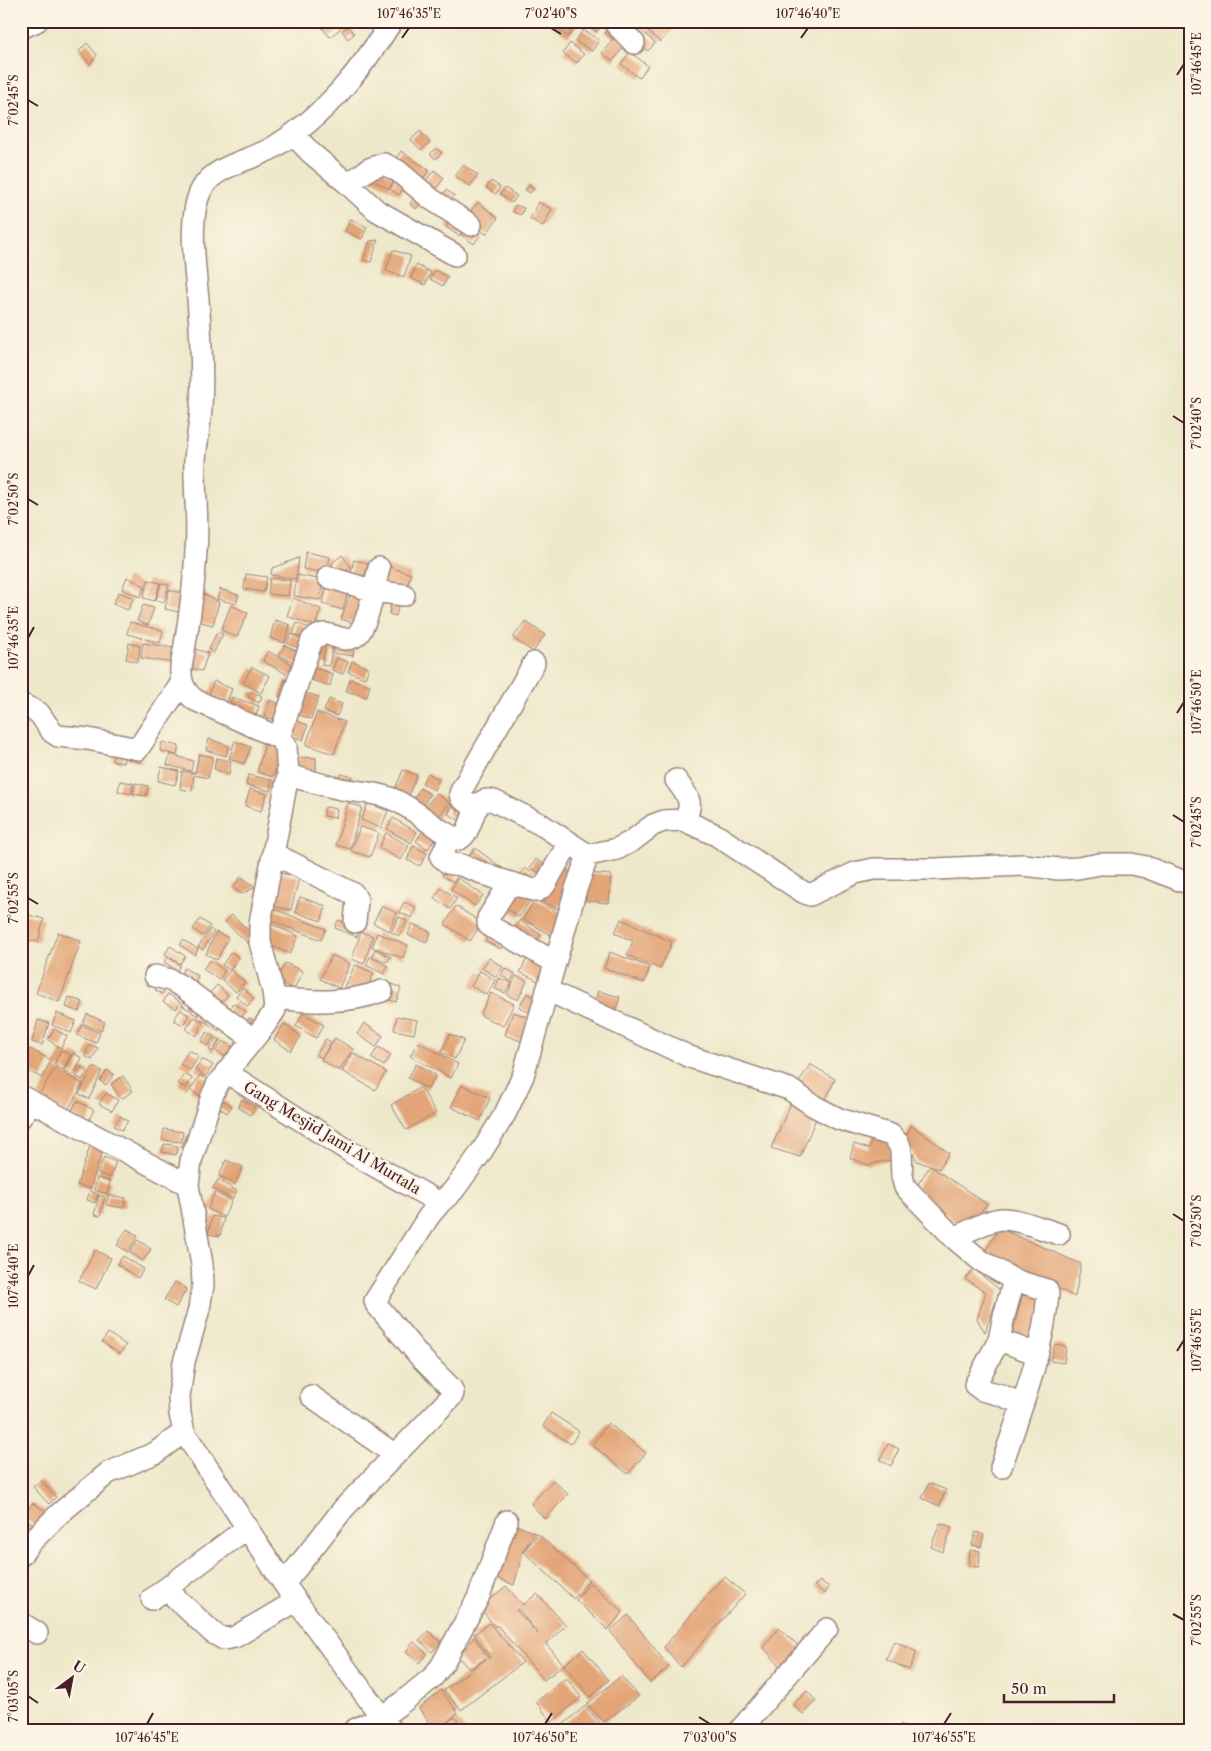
<svg xmlns="http://www.w3.org/2000/svg" width="1211" height="1751" font-family="'Libre Caslon Text',serif">
<style>
.building{fill:#e3a577;fill-rule:evenodd}
.lines{fill:none;stroke-linecap:round;stroke-linejoin:round}
.minor-casing{stroke:#9c847b;stroke-width:24}
.minor{stroke:#fff;stroke-width:21}
.ticks{fill:none;stroke:#4a1f2b;stroke-width:2}
.labels{text-anchor:middle;stroke-width:4.5;stroke-linejoin:round;paint-order:stroke}
.street-label{font-size:15px;fill:#4a1f2b;stroke:#fcf5e5}
.neatline{fill:none;stroke:#4a1f2b;stroke-width:2}
.ticks-label{font-size:12px;text-anchor:middle;fill:#4a1f2b}
</style>
<rect width="100%" height="100%" fill="#fcf5e5"/>
<filter id="ink" filterUnits="userSpaceOnUse"><feTurbulence type="fractalNoise" baseFrequency=".02" numOctaves="2"/><feDisplacementMap in="SourceGraphic" scale="10" xChannelSelector="R" yChannelSelector="G"/><feConvolveMatrix kernelMatrix="1 2 1 2 8 2 1 2 1" color-interpolation-filters="sRGB"/></filter>
<filter id="wash" filterUnits="userSpaceOnUse"><feTurbulence type="fractalNoise" baseFrequency=".0096" numOctaves="4" result="noise"/><feDisplacementMap in="SourceGraphic" scale="20" xChannelSelector="R" yChannelSelector="G"/><feGaussianBlur stdDeviation="1.12" result="paint"/><feColorMatrix in="noise" values="0 0 0 0 0 0 0 0 0 0 0 0 0 0 0 0 0 1.4 0 .05"/><feComposite in="paint" operator="in"/></filter>
<g filter="url(#wash)">
<rect width="100%" height="100%" fill="#eee8cb"/>
<g id="blocks">
<path class="building" d="M320,21h14l6,8 -10,8 -12,-14z
M556,21h17l4,4 -9,12 -16,-11z
M584,21h21l-8,11z
M631,21h13l-5,7z
M655,21h15l5,5 -15,16 -13,-12z
M611,25l17,16 -15,20 -11,-8 11,-14 -8,-6z
M348,26l6,8 -6,5 -6,-8z
M639,28l16,15 -7,8 -17,-14z
M583,30l16,10 -7,11 -17,-10z
M87,43l10,12 -7,9 -11,-13z
M570,43l14,11 -7,9 -14,-10z
M630,52l18,14 -9,12 -18,-14z
M420,131l10,11 -9,8 -10,-10z
M436,148l6,5 -6,6 -6,-5z
M401,151l28,19 -9,13 -28,-18z
M463,165l15,10 -8,11 -15,-10z
M377,168l18,10 -6,11 -18,-10z
M434,170l10,8 -11,15 -10,-8z
M399,176l9,6 -9,13 -9,-6z
M491,181l9,6 -4,7 -10,-6z
M529,185l5,4 -4,4 -5,-3z
M505,188l12,8 -5,7 -12,-9z
M446,190l8,5 -4,6 -8,-5z
M413,199l7,5 -4,5 -6,-5z
M478,202l20,16 -12,16 -21,-16z
M538,202l14,7 -9,17 -13,-7z
M515,205l9,3 -3,7 -8,-3z
M454,215l13,9 -8,12 -13,-9z
M351,219l16,8 -5,12 -17,-8z
M468,225l13,9 -7,10 -13,-9z
M378,240l-7,22 -8,-2 7,-19z
M393,250l18,6 -7,21 -18,-6z
M416,265l15,7 -6,13 -14,-7z
M435,270l13,7 -5,9 -13,-7z
M306,552l24,5 -3,16 -24,-4z
M342,555l9,12 -12,9 -8,-12z
M299,558l-3,21 -25,-4 1,-7z
M354,560l14,3 -5,21 -14,-4z
M387,566l24,8 -5,16 -24,-7z
M246,574l21,3 -3,15 -20,-3z
M297,575l26,5 -3,20 -26,-4z
M127,577l18,9 -5,11 -18,-8z
M270,578l20,2 -2,16 -20,-2z
M148,580l12,3 -5,18 -12,-3z
M328,581l21,6 -6,23 -21,-6z
M161,583l8,2 -5,17 -8,-2z
M220,589l19,6 -3,9 -19,-5z
M169,590l18,4 -3,19 -19,-4z
M352,590l11,5 -10,28 -12,-4z
M119,592l14,6 -5,12 -15,-6z
M200,592l19,10 -6,23 -20,-5z
M293,598l28,11 -6,17 -28,-10z
M399,603l-3,13 -7,-2 2,-10z
M143,605l11,3 -6,17 -11,-4z
M231,605l17,8 -11,24 -16,-7z
M275,620l15,5 -5,18 -15,-5z
M525,621l20,14 -12,17 -20,-14z
M130,622l33,9 -3,12 -33,-9z
M297,623l19,8 -4,10 -19,-7z
M217,632l6,2 -10,20 -4,-5z
M291,634l18,9 -4,8 -18,-8z
M326,640l8,1 -5,25 -7,-1z
M335,640l20,3 -2,13 -20,-3z
M129,643l11,3 -2,16 -12,-3z
M143,643l32,5 -2,15 -32,-5z
M285,645l19,10 -5,10 -20,-10z
M191,648l17,5 -6,18 -17,-5z
M268,651l29,16 -5,10 -29,-16z
M337,658l11,4 -5,12 -11,-4z
M352,661l17,7 -4,10 -17,-6z
M252,667l18,9 -9,17 -18,-10z
M315,668l18,6 -3,12 -19,-6z
M285,679l8,3 -6,18 -8,-3z
M350,679l20,6 -3,12 -21,-6z
M214,681l18,8 -5,13 -18,-8z
M251,691l11,5 -3,7 -11,-6z
M303,692l16,5 -8,22 -16,-5z
M232,697l27,9 -4,12 -27,-9z
M329,699l13,5 -5,12 -13,-5z
M270,700l17,7 -6,16 -17,-7z
M317,712l28,10 -11,32 -28,-9z
M291,719l17,6 -5,15 -17,-6z
M209,739l20,7 -3,10 -20,-6z
M235,741l16,6 -7,17 -15,-6z
M266,741l17,5 -10,31 -16,-5z
M162,742l17,4 -2,9 -17,-4z
M115,748l11,2 -3,13 -11,-2z
M130,749l14,5 -3,9 -14,-4z
M170,754l23,7 -2,10 -24,-6z
M199,754l14,3 -5,21 -14,-3 -2,16 -12,-2 2,-18 13,2z
M298,757l18,1v13l-19,-1z
M216,758l15,3 -2,14 -15,-6z
M161,767l18,4 -4,14 -17,-4z
M403,770l14,5 -10,24 -14,-5z
M428,773l11,7 -5,10 -12,-7z
M341,774l12,3 -3,11 -12,-4z
M248,775l24,5 -2,11 -24,-6z
M120,781l13,2 -2,11 -13,-3z
M135,783l13,3 -2,10 -13,-2z
M420,788l10,6 -9,16 -10,-6z
M250,789l17,5 -6,17 -16,-5z
M436,793l13,10 -13,17 -13,-10z
M454,801l11,6 -6,13 -11,-6z
M348,803l14,4 -12,42 -14,-4z
M368,803l20,8 -7,17 -20,-8z
M325,807l12,2 -2,9 -11,-2z
M393,818l24,14 -6,11 -24,-14z
M360,827l19,6 -9,24 -19,-6z
M424,829l12,8 -8,12 -12,-8z
M386,833l23,13 -8,14 -22,-12z
M413,846l14,7 -7,13 -13,-6z
M475,848l34,25 -43,-12z
M536,859l13,9 -5,8 -14,-8z
M450,860l12,6 -8,16 -12,-6z
M560,865l18,12 -21,32 -18,-11z
M525,868l18,13h-27z
M281,873l18,5 -8,32 -19,-4z
M588,873l23,2 -2,28 -23,-2z
M241,877l15,10 -15,7 -8,-6z
M458,878l25,17 -8,11 -24,-16z
M514,885l19,12 -14,20 -18,-13z
M441,888l16,10 -7,11 -16,-11z
M300,897l26,9 -5,15 -26,-9z
M535,899l28,17 -11,20 -29,-17z
M404,902l12,5 -4,11 -13,-6z
M382,906l15,7 -8,18 -16,-8z
M456,906l26,17 -12,18 -25,-17z
M271,908l55,21 -5,11 -54,-21z
M21,913l23,6 -6,23 -17,-4z
M232,915l23,21 -7,7 -23,-21z
M399,917l8,4 -8,15 -8,-4z
M200,919l10,7 -7,10 -10,-7z
M621,919l51,23 -12,27 -33,-14 6,-14 -18,-8z
M338,920l22,8 -3,9 -22,-9z
M520,920l21,15 -10,14 -21,-15z
M271,924l27,12 -8,18 -27,-12z
M412,924l19,8 -4,10 -19,-7z
M210,929l4,3 -11,18 -5,-3z
M491,929l17,8 -7,12 -16,-8z
M58,932l23,9 -22,61 -23,-9z
M216,932l12,6 -11,22 -11,-6z
M361,932l12,4 -9,28 -12,-5z
M377,933l31,12 -5,13 -31,-11z
M183,940l15,9 -3,6 -15,-10z
M170,946l15,10 -5,8 -15,-10z
M375,949l16,8 -5,5 -14,-6z
M231,952l8,5 -9,13 -8,-5z
M610,952l40,15 -6,16 -40,-15z
M530,953l22,12 -10,18 -22,-11z
M332,955l18,9 -11,24 -19,-9z
M168,957l12,8 -3,6 -13,-9z
M370,957l18,9 -4,8 -18,-9z
M489,958l14,9 -7,10 -14,-9z
M210,960l15,11 -6,9 -16,-11z
M285,963l18,8 -9,18 -18,-8z
M355,965l19,8 -10,22 -19,-8z
M184,968l14,8 -5,10 -14,-8z
M505,968l10,6 -4,7 -10,-6z
M231,970l14,12 -9,10 -14,-12z
M480,971l15,9 -8,15 -16,-9z
M516,976l11,5 -9,19 -11,-5z
M499,978l13,5 -7,10 -10,-4z
M162,980l7,4 -7,10 -7,-4z
M390,983l11,5 -5,14 -12,-4z
M217,985l11,10 -12,13 -11,-9z
M243,988l11,11 -7,7 -11,-10z
M598,991l22,6 -4,14 -22,-6z
M188,993l8,5 -7,12 -7,-5z
M491,993l23,11 -11,22 -23,-11z
M527,993l16,9 -7,14 -17,-9z
M168,994l12,8 -4,7 -13,-7z
M69,997l14,5 -4,10 -13,-5z
M197,1001l6,3 -6,11 -6,-3z
M233,1003l13,8 -6,8 -12,-8z
M205,1006l7,5 -7,11 -8,-5z
M180,1010l9,5 -6,10 -9,-5z
M214,1012l12,9 -7,10 -12,-8z
M513,1012l17,6 -9,23 -16,-6z
M57,1013l19,8 -5,12 -19,-8z
M303,1013l21,12 -8,13 -20,-12z
M87,1014l18,8 -4,9 -18,-8z
M397,1016l20,4 -3,14 -20,-4z
M194,1017l9,6 -7,13 -10,-7z
M249,1018l12,8 -17,-2z
M38,1020l11,3 -7,22 -10,-3z
M364,1023l19,13 -7,11 -19,-13z
M284,1024l17,12 -10,15 -17,-11z
M82,1025l18,8 -4,10 -19,-8z
M54,1029l13,7 -6,12 -13,-8z
M207,1032l7,5 -6,9 -7,-5z
M450,1034l14,6 -9,19 -14,-7z
M216,1038l4,2 -7,12 -4,-2z
M335,1038l18,11 -14,22 -18,-11z
M326,1039l5,3 -9,16 -6,-3z
M21,1041l7,3 -7,12z
M223,1041l11,7 -7,10 -11,-7z
M418,1042l40,22 -7,14 -41,-22z
M90,1044l8,4 -6,12 -7,-4z
M378,1047l13,8 -7,11 -13,-8z
M30,1049l21,11 -9,18 -21,-11z
M61,1050l10,5 -8,15 -9,-5z
M189,1050l10,6 -9,14 -10,-6z
M73,1053l9,5 -8,17 -10,-5z
M353,1053l33,19 -11,18 -33,-19z
M202,1059l11,6 -7,11 -11,-6z
M416,1064l20,11 -8,14 -20,-11z
M810,1064l25,15 -11,24 -26,-19z
M81,1067l7,4 -6,9 -6,-4z
M93,1067l9,4 -13,28 -10,-5z
M55,1068l28,16 -17,29 -28,-17z
M107,1070l7,4 -8,11 -6,-4z
M21,1072l5,4 -5,8z
M184,1074l8,4 -6,10 -8,-4z
M200,1075l12,7 -9,16 -13,-8z
M123,1076l10,15 -12,8 -10,-15z
M462,1085l28,13 -10,23 -29,-14z
M421,1087l15,26 -30,17 -15,-25z
M106,1093l12,7 -6,11 -13,-7z
M242,1099l13,8 -5,8 -12,-8z
M223,1100l9,6 -5,7 -9,-6z
M77,1101l17,9 -7,13 -17,-9z
M792,1101l25,15 -17,41 -29,-9z
M120,1116l8,5 -6,9 -8,-4z
M911,1125l38,28 -10,16 -22,-8 -12,-23z
M164,1129l19,3 -2,10 -19,-2z
M187,1134l7,3 -6,14 -7,-3z
M873,1134l18,9 -1,17 -22,5 -18,-7 4,-14 15,5z
M164,1144l14,2 -2,9 -14,-3z
M90,1146l13,4 -13,39 -13,-4z
M104,1157l12,5 -6,16 -12,-5z
M226,1160l17,7 -8,17 -16,-8z
M930,1166l57,38 -22,27 -49,-44z
M97,1178l13,3 -3,13 -13,-4z
M218,1180l19,11 -5,8 -19,-11z
M90,1191l8,3 -3,9 -8,-3z
M215,1192l17,9 -8,16 -16,-8z
M99,1195l6,2 -5,19 -6,-1z
M108,1195l18,3 -2,10 -18,-3z
M212,1216l12,2 -4,18 -12,-2z
M999,1228l82,36 -6,33 -90,-45z
M127,1229l11,7 -10,16 -11,-7z
M138,1240l13,9 -8,12 -13,-9z
M95,1250l16,8 -15,31 -17,-8z
M123,1256l21,13 -6,9 -21,-14z
M974,1269l26,21 -15,42 -8,-13 9,-27 -21,-13z
M175,1282l12,7 -11,18 -12,-7z
M1024,1289l19,5 -9,54 -23,-10z
M108,1333l18,12 -6,9 -18,-12z
M1055,1344l11,2 -2,17 -14,-2z
M551,1413l28,18 -8,13 -28,-18z
M608,1423l38,30 -18,21 -36,-29z
M888,1444l11,5 -8,17 -11,-6z
M41,1480l15,17 -7,7 -16,-17z
M553,1480l15,14 -23,25 -14,-15z
M929,1483l17,7 -7,16 -17,-8z
M32,1503l17,10 -8,15 -18,-10z
M21,1521l11,6 -5,8 -6,-4z
M511,1523l24,10 -12,18 -9,34 -24,-10z
M940,1523l12,4 -9,25 -12,-5z
M976,1532l8,3 -3,12 -9,-2z
M538,1534l51,46 -15,19 -51,-48z
M970,1550l10,1 -1,16 -10,-1z
M724,1576l21,18 -64,73 -17,-20z
M820,1581l9,6 -4,7 -11,-8z
M590,1583l33,29 -15,18 -32,-30z
M506,1586l17,19 14,-11 29,31 -20,19 18,21 -20,15 -47,-55 -2,2 -15,-20zM518,1609l20,25 -22,-24z
M628,1615l41,52 -19,16 -40,-52z
M489,1623l34,39 -62,48 -17,-20 42,-31 -17,10 -11,-12 16,-20 14,21 2,-1 -16,-23z
M779,1628l26,24 -20,20 -22,-25z
M428,1631l13,11 -9,10 -13,-12z
M894,1641l23,11 -8,18 -23,-11z
M414,1642l13,12 -8,9 -13,-12z
M583,1649l26,31 -19,17 -26,-32z
M621,1676l18,20 -35,26 -17,-18z
M566,1678l15,19 -29,25 -16,-20z
M441,1690l17,23 -12,10 9,-6 10,13h-31l-15,-22z
M807,1691l9,10 -13,13 -10,-9z
M585,1706l17,19 -5,5h-40z
M901,1724l9,6h-13z"/>
</g>
</g>
<g filter="url(#ink)">
<use href="#blocks" fill-opacity="0" stroke="#9c847b" stroke-width="1"/>
<g class="lines">
<defs>
<path id="minor" d="M613,21l21,22
M21,28l16,-7
M293,134l18,19 37,31 21,-15 15,-5 14,7 33,28 40,26
M348,184l28,26 79,45
M328,577l46,14 30,4
M21,704l18,9 13,19 6,4 30,3 50,10 44,-67
M279,738l33,-98c16,-12 17,-3 33,-1 5,0 11,-2 14,-6 11,-16 15,-46 20,-65
M288,775c18,5 35,10 53,14 16,3 33,3 49,9 25,9 47,35 69,41 17,-8 10,-45 35,-38l48,24 46,30 29,-6 15,-8 21,-16 11,-4 19,-1 33,15 87,57 7,3 45,-22 19,-4h61l88,-4 36,4 19,-1 22,-4h31l15,3 44,17
M676,780c11,15 20,24 7,40
M477,808l-16,-10 -1,-4 2,-5 72,-126
M451,836l-10,21 7,6 13,2 37,14 39,12 8,-6 24,-43
M274,854l80,40 3,6 -2,22
M510,883l-22,35v6l3,3 64,35
M155,976l15,4 13,7 70,52
M547,990l143,67 99,32 25,17 25,13 52,16 8,9 2,7 1,25 3,11 49,51 26,22 34,20 33,10 1,4c-5,59 -28,117 -47,173
M274,998c36,4 74,6 108,-7
M226,1072l126,81 88,50
M21,1096l167,89
M21,1117l10,-16
M954,1238c14,-6 32,-18 48,-19 18,0 39,10 57,15
M1014,1280l-10,36 -5,24 -24,45 7,5 19,5 21,9
M999,1340l38,14
M311,1396l83,58
M21,1555l9,-12 29,-29 49,-41 47,-20 29,-21
M284,1584l60,-76 108,-112 1,-3 -2,-5 -30,-30 -45,-54 -1,-3 54,-85 11,-13 13,-12 27,-37 25,-40 18,-38 53,-187 12,-34
M166,1589l47,44 11,6 11,-2 61,-36
M152,1599l95,-71
M21,1623l16,10
M354,1730l28,-13 18,-13 33,-27 9,-12 36,-67 29,-77
M391,1730l-107,-146 -100,-152 -4,-18 -1,-18 5,-34 15,-53 4,-24 -1,-21 -14,-79 3,-24 21,-65 6,-13 47,-58 10,-15 -2,-19 -13,-49v-19l28,-148 -2,-29 -7,-8 -84,-38c-11,-9 -15,-18 -14,-33 7,-38 13,-77 15,-116 3,-30 -2,-60 -1,-90 1,-18 5,-35 6,-53 2,-36 0,-73 -3,-109 -3,-29 -11,-88 5,-112 13,-22 50,-27 71,-40 51,-31 87,-77 118,-126
M740,1730l87,-101"/>
</defs>
<use href="#minor" class="minor-casing"/>
<use href="#minor" class="minor"/>
</g>
</g>
<path class="ticks" d="M551,28l10,6M402,38l7,-10M801,38l7,-10M1177,75l7,-11M28,100l10,6M1173,416l11,7M28,499l10,6M28,638l6,-11M1177,713l7,-11M1173,815l11,7M28,898l10,6M1173,1214l11,7M28,1276l6,-11M1177,1351l7,-11M1173,1614l11,6M28,1696l10,7M699,1717l11,7M147,1724l6,-11M545,1724l7,-11M944,1724l7,-11"/>
<g class="labels">
<g class="street-label">
<text transform="translate(332 1138) rotate(31)" y="5">Gang Mesjid Jami Al Murtala</text>
</g>
</g>
<rect width="1211" height="1751" fill="none" stroke="#fcf5e5" stroke-width="55"/>
<g transform="translate(72 1678) rotate(32)" stroke="#fcf5e5" stroke-width="4" paint-order="stroke">
<path d="M0-4L9 19L0 12L-9 19Z" fill="#4a1f2b"/>
<text y="-8" font-size="14" font-weight="bold" text-anchor="middle" fill="#4a1f2b">U</text>
</g>
<path d="M1004 1694v8h110v-8" fill="none" stroke="#4a1f2b" stroke-width="2.5"/>
<text x="1011" y="1694" font-size="15" fill="#4a1f2b" stroke="#fcf5e5" stroke-width="4" paint-order="stroke">50 m</text>
<rect x="28" y="28" width="1156" height="1696" class="neatline"/>
<g class="ticks-label">
<text x="409" y="18">107°46'35"E</text>
<text x="551" y="18">7°02'40"S</text>
<text x="808" y="18">107°46'40"E</text>
<text transform="translate(1197 64) rotate(-90)" y="4">107°46'45"E</text>
<text transform="translate(14 100) rotate(-90)" y="4">7°02'45"S</text>
<text transform="translate(1197 423) rotate(-90)" y="4">7°02'40"S</text>
<text transform="translate(14 499) rotate(-90)" y="4">7°02'50"S</text>
<text transform="translate(14 638) rotate(-90)" y="4">107°46'35"E</text>
<text transform="translate(1197 702) rotate(-90)" y="4">107°46'50"E</text>
<text transform="translate(1197 822) rotate(-90)" y="4">7°02'45"S</text>
<text transform="translate(14 898) rotate(-90)" y="4">7°02'55"S</text>
<text transform="translate(1197 1221) rotate(-90)" y="4">7°02'50"S</text>
<text transform="translate(14 1276) rotate(-90)" y="4">107°46'40"E</text>
<text transform="translate(1197 1340) rotate(-90)" y="4">107°46'55"E</text>
<text transform="translate(1197 1620) rotate(-90)" y="4">7°02'55"S</text>
<text transform="translate(14 1696) rotate(-90)" y="4">7°03'05"S</text>
<text x="147" y="1742">107°46'45"E</text>
<text x="545" y="1742">107°46'50"E</text>
<text x="710" y="1742">7°03'00"S</text>
<text x="944" y="1742">107°46'55"E</text>
</g>
</svg>
